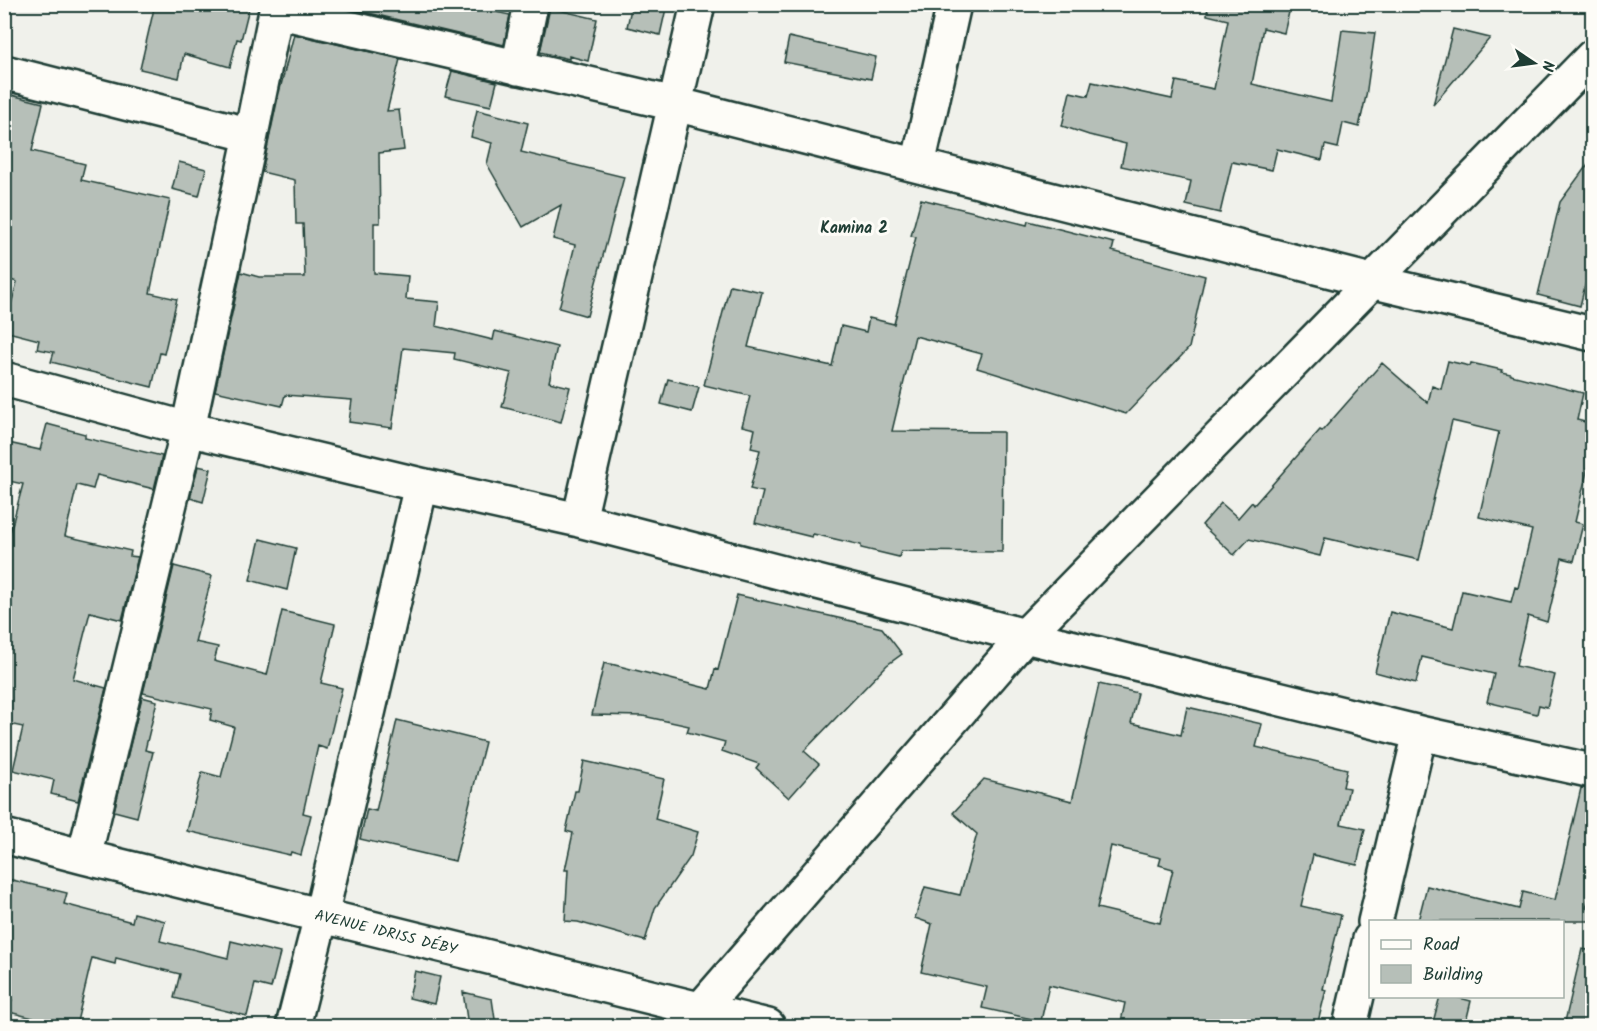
<svg xmlns="http://www.w3.org/2000/svg" width="1597" height="1031" font-family="Kalam,sans-serif">
<style>
.building{fill:#b6bfb8;stroke:#1f3d34;stroke-width:1.5;fill-rule:evenodd}
.lines{fill:none;stroke-linecap:round;stroke-linejoin:round}
.minor-casing{stroke:#1f3d34;stroke-width:38}
.minor{stroke:#fdfcf7;stroke-width:33}
.labels{text-anchor:middle;stroke-width:6;stroke-linejoin:round;paint-order:stroke}
.street-label{font-size:15px;fill:#1f3d34;stroke:#fdfcf7}
.neighbourhood-label{font-size:16px;font-weight:bold;fill:#1f3d34;stroke:#fdfcf7}
</style>
<rect width="100%" height="100%" fill="#f0f1eb"/>
<filter id="ink" filterUnits="userSpaceOnUse"><feTurbulence type="fractalNoise" baseFrequency=".0167" numOctaves="2"/><feDisplacementMap in="SourceGraphic" scale="12" xChannelSelector="R" yChannelSelector="G"/><feConvolveMatrix kernelMatrix="1 2 1 2 8 2 1 2 1" color-interpolation-filters="sRGB"/></filter>
<g filter="url(#ink)">
<path class="building" d="M155,4h95l-9,36 -4,-1 -7,28 -46,-13 -5,24 -39,-9z
M331,4h156l-1,6 24,5 -6,30z
M632,4h35l-7,31 -33,-8z
M1208,4h83l-7,29 -21,-5 -11,56 79,18 11,-72 33,3 -9,63 -7,31 -16,-4 -5,25 -13,-3 -3,15 -45,-11 -5,21 -40,-8 -12,51 -34,-8 5,-24 -70,-15 5,-22 -37,-9 -27,-9 8,-34 18,4 4,-14 80,17 4,-18 38,8 14,-69 -21,-5z
M550,8l47,11 -9,42 -19,-5v3l-29,-7z
M1453,29l37,9 -57,67z
M294,34l106,25 -13,52 12,-1 5,40 -25,3 1,70h-6v50l34,3 -2,23 33,3 -3,24 57,14 2,-9 62,16 -8,35 21,5 -9,35 -59,-15 9,-34 -57,-14 1,-6 -52,-5 -11,80 -43,-6 3,-22 -67,-5 -3,11 -67,-15 26,-119 18,5h46l-2,-53h-7l-1,-44 -33,-8 16,-75z
M789,37l87,20 -5,22 -87,-17z
M452,71l45,11 -6,24 -46,-10z
M11,95l32,8 -11,48 53,13 -4,16 89,20 -20,93 27,6 -13,55 -4,-1 -8,34 -101,-25 3,-10 -17,-3 2,-9 -35,-9 13,-49 -13,-4v-157z
M477,110l51,13 -7,29 103,25 -37,139 -28,-8 16,-63 -22,-6 8,-34 -38,22 -36,-63 5,-21 -21,-6z
M1593,157v97l-13,52 -42,-11 22,-93z
M179,162l27,7 -7,27 -27,-7z
M921,199l106,26 1,-4 86,22 -2,8 93,25 -16,72 -63,66 -149,-46 5,-14 -67,-18 -23,95 111,1 -1,120 -101,-1 -2,6 -38,-9v-3l-48,-11 -1,3 -57,-14 8,-31 -13,-3 10,-39 -9,-2 4,-19 -13,-3 8,-30 -46,-11 26,-100 32,7 -14,55 84,19 9,-40 25,6 3,-14 25,6 22,-87 -5,-1z
M1448,361l22,5 1,-3 31,7 -1,2 10,2v1l72,18 -6,27 16,4v22l-18,76 8,2 -9,37 -12,-3 -15,64 -19,-6 -12,50 39,9 -8,32 -8,-2 -2,9 -50,-12 7,-28 -72,-17 -6,26 -41,-11 15,-60 63,16 9,-37 49,11 4,-15 3,1 14,-58 -53,-13 20,-85 -47,-11 -33,139 -94,-22 -5,18 -71,-17 -15,16 -32,-30 19,-22 17,15 14,-16 2,3 66,-75 2,1 60,-68 46,40 4,-17 9,3z
M668,379l31,8 -7,25 -31,-8z
M47,424l38,10v4l77,18 -8,33 -57,-14 -4,14 -16,-4 -12,51 66,15 -1,5 8,1 -16,63 -32,-8 -17,67 33,9 -28,113 -27,-7 3,-14 -41,-10 10,-43 -19,-4v-168l19,-71 -19,-4v-38l36,8z
M198,466l13,3 -8,33 -13,-4z
M260,539l36,9 -9,42 -37,-10z
M174,566l38,10 -17,66 23,5 -4,14 53,14 15,-64 53,13 -14,59 21,5 -15,61 -9,-3 -15,67 8,2 -10,40 -10,-3 -1,3 -103,-24 15,-59 19,5 13,-50 -24,-7 2,-11 -69,-16z
M737,595l145,33 20,26 -15,11 -83,86 15,13 -30,34 -33,-30 3,-4 -37,-13 3,-9 -38,-10 2,-6 -46,-10 -51,-1 12,-52 7,2v-1l99,25 5,-20 3,1z
M1099,684l39,9 -7,30 50,12 6,-28 75,17 -6,23 91,22 -4,18 6,1 -8,36 24,5 -8,36 -44,-10 -12,51 40,9 -18,74 3,1 -9,36h-197l5,-23 -76,-18 -8,36 -59,-13 5,-21 -66,-15 11,-48 -17,-6 10,-31 35,8 17,-61 -24,-21 31,-34 88,22zM1111,846l50,12 -2,7 14,4 -13,54 -63,-15z
M142,697l15,4 -12,49 8,2 -16,65 -23,-6z
M397,720l88,22 -30,119 -95,-22 7,-30 9,2z
M584,761l80,18 -9,40 43,13 -7,24 -36,52 -10,33 -67,-19 -13,-1 3,-51h-3l8,-37 -7,-2 9,-40h3z
M1581,788l12,1v94l-7,25 7,2v11h-175l9,-35 92,23 4,-17 32,8z
M4,878l63,15 -3,11 68,18 2,-9 31,8 -5,20 68,17 3,-17 49,12 -9,35 -16,-4 -8,32 -73,-18 6,-24 -64,-16 -1,6 -23,-6 -16,68h-33l2,-5 -36,-9 3,-12 -8,-2z
M1582,949l11,2v75h-29z
M415,971l25,6 -6,27 -25,-6z
M463,992l29,7 4,27h-28z
M1440,996h12l19,5 -6,25h-33z"/>
<g class="lines">
<defs>
<path id="minor" d="M518,68l13,-64
M4,72l247,63 -63,294 -104,428
M251,135l25,-124 399,93 696,177 221,53
M918,165l36,-161
M4,379l184,50 233,56 158,35 446,116 395,97 -45,189
M579,520l119,-516
M1420,733l172,38
M4,836l80,21 684,169
M293,1026l28,-110 100,-431
M682,1026l18,-16 325,-374 567,-579
M1350,1026l20,-87"/>
</defs>
<use href="#minor" class="minor-casing"/>
<use href="#minor" class="minor"/>
</g>
</g>
<g class="labels">
<g class="street-label">
<text transform="translate(386 932) rotate(14)" y="5">AVENUE IDRISS DÉBY</text>
</g>
<g class="neighbourhood-label">
<text x="854" y="233">Kamina 2</text>
</g>
</g>
<rect width="1597" height="1031" fill="none" stroke="#fdfcf7" stroke-width="24"/>
<rect x="12" y="12" width="1573" height="1007" fill="none" stroke="#1f3d34" stroke-width="2" filter="url(#ink)"/>
<rect x="1369" y="920" width="195" height="78" fill="#fdfcf7" stroke="#a4b0a9" stroke-width="1.5"/>
<rect x="1381" y="940" width="30" height="9" fill="#fdfcf7" stroke="#a4b0a9" stroke-width="1.5"/>
<text x="1423" y="950" font-size="18" fill="#1f3d34">Road</text>
<rect x="1381" y="965" width="30" height="18" fill="#b6bfb8" stroke="#a4b0a9" stroke-width="1.5"/>
<text x="1423" y="980" font-size="18" fill="#1f3d34">Building</text>
<g transform="translate(1534 63) rotate(103)" stroke="#fdfcf7" stroke-width="4.5" paint-order="stroke">
<path d="M0-4.5L10 22L0 15L-10 22Z" fill="#1f3d34"/>
<text y="-9" font-size="16" font-weight="bold" text-anchor="middle" fill="#1f3d34">N</text>
</g>
</svg>
